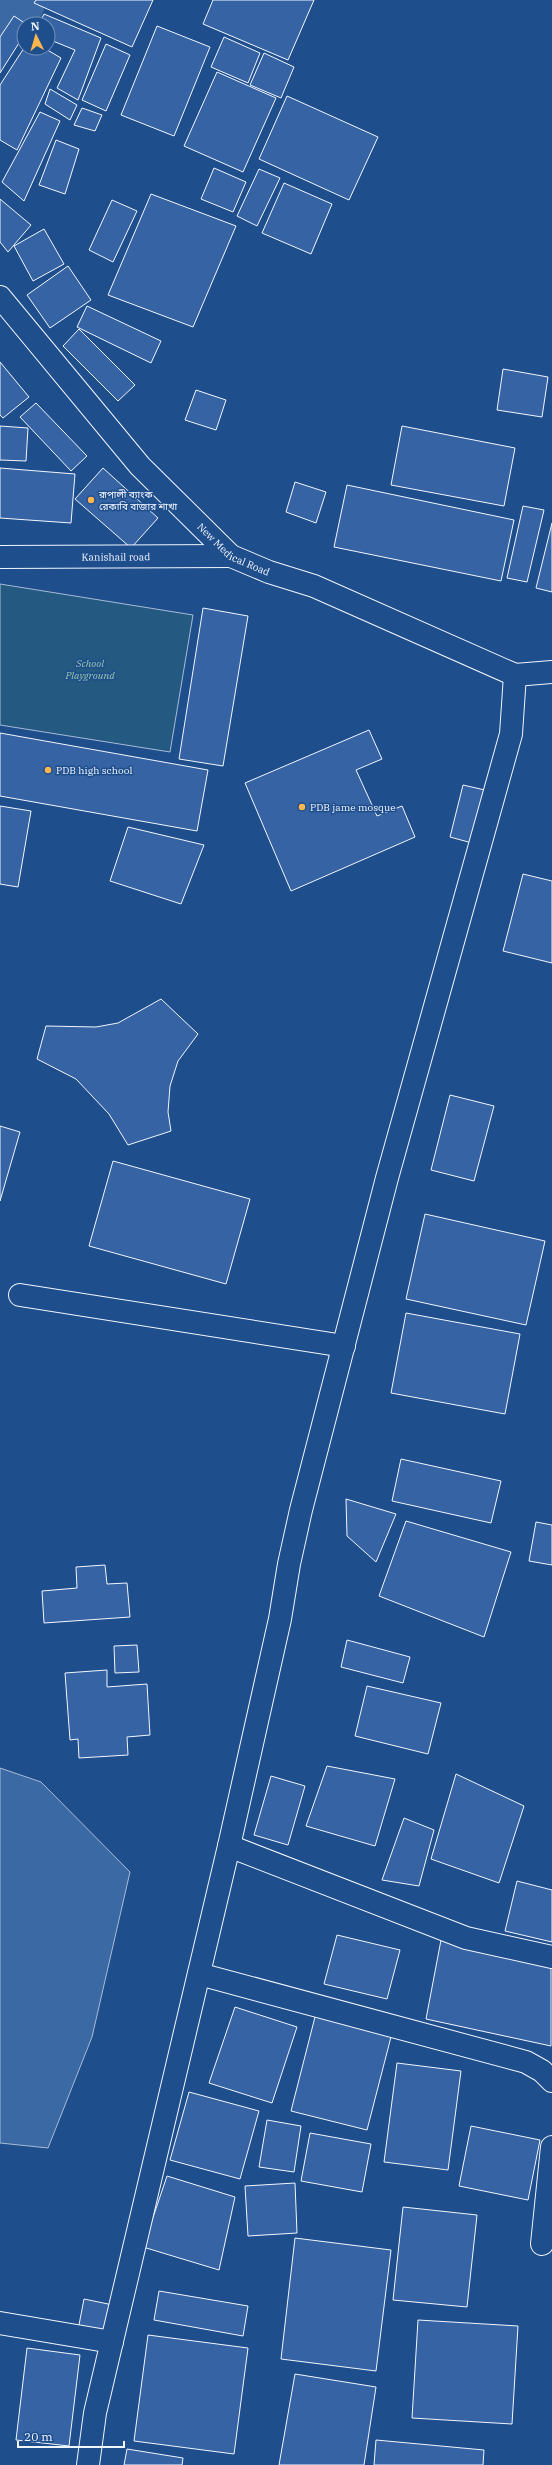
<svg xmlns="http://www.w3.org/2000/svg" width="552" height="2465" font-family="'IBM Plex Serif','Noto Sans Bengali',serif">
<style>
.green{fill:#245a82;stroke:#a8bbd7}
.water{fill:#3b69a3;stroke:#a8bbd7}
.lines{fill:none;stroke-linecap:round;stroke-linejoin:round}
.river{stroke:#3b69a3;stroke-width:63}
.building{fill:#3563a3;stroke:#f2f6ff}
.street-casing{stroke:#f2f6ff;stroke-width:24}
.secondary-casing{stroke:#f2f6ff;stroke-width:24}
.street{stroke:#1f4e8c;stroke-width:22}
.secondary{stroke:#1f4e8c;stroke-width:22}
.poi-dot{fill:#ffb74d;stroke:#1f4e8c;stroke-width:1.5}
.labels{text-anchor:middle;stroke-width:3;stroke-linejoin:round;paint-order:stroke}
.poi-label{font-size:10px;fill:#f2f6ff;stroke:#1f4e8c;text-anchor:start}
.street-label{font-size:10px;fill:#f2f6ff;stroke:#1f4e8c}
.park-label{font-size:10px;font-style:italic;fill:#97c8a6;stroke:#1f4e8c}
</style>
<rect width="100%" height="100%" fill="#1f4e8c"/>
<path class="green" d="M0,584l193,31 -23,137 -170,-27z"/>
<path class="water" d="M0,1768l41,14 89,90 -38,165 -44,111 -48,-5z"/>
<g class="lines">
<path class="river" d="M0,16l14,-16"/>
</g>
<path class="building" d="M36,0h117l-21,47 -98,-44z
M213,0h101l-26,60 -85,-36z
M44,14l57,24 -23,62 -21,-12 18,-38 -27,-11v-15h-9z
M14,16l12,8h-2v11l-24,38v-36z
M157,26l53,21 -36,89 -53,-21z
M224,37l36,16 -12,30 -37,-16z
M106,44l24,11 -24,56 -24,-11z
M24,48h20l17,10 -44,92 -17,-10v-55z
M264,53l30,14 -13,31 -31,-13z
M217,72l59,26 -33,74 -59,-26z
M50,89l27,16 -7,15 -25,-16z
M287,96l91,41 -29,63 -90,-41z
M82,108l20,7 -7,16 -21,-6z
M40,112l20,9 -36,80 -22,-19z
M56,140l23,9 -14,45 -26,-9z
M214,168l32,14 -13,30 -32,-13z
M259,169l21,9 -23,48 -20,-10z
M284,183l48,21 -21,50 -49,-21z
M151,194l85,32 -43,101 -85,-32z
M0,199l31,26 -23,27 -8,-10z
M112,200l25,11 -24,51 -24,-12z
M44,229l20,35 -31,17 -19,-35z
M68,266l23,34 -41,28 -23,-33z
M87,306l74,35 -10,22 -74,-36z
M79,329l56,56 -17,16 -55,-55z
M0,362l29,35 -26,21 -3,-3z
M503,369l45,8 -6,40 -45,-7z
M196,390l30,10 -10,30 -31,-10z
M36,403l51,53 -16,15 -51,-54z
M0,426l28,2 -2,33 -26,-1z
M402,426l113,22 -11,58 -113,-21z
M0,468l75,6 -4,49 -71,-5z
M103,468l55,50 -27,30 -56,-49z
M295,482l31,10 -10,31 -30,-11z
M347,485l167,35 -13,61 -167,-34z
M523,506l21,4 -17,72 -20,-4z
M552,523v69l-16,-4z
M203,608l45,8 -25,150 -44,-7z
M369,730l13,29 -26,11 21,46 25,-10 13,31 -124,54 -46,-108z
M0,733l208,37 -11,61 -197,-35z
M463,785l22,5 -13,53 -22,-6z
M0,806l31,5 -13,76 -18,-3z
M128,827l76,18 -23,59 -71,-23z
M523,874l29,7v82l-49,-12z
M161,999l37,35 -20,27 -8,25 -2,26 3,19 -43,14 -19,-31 -33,-35 -39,-20 9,-33 50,1 22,-4z
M450,1095l44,11 -20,75 -43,-11z
M0,1126l20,6 -20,69z
M113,1161l137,38 -24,85 -137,-38z
M425,1214l120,27 -19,84 -120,-26z
M406,1313l114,21 -15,80 -114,-21z
M401,1459l100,22 -10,42 -99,-22z
M346,1499l50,15 -20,48 -29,-26z
M406,1521l105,31 -27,85 -105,-41z
M536,1522l16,3v40l-23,-4z
M105,1565l2,19 20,-1 3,34 -86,6 -2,-32 35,-3 -1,-21z
M347,1640l63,17 -7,26 -62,-16z
M137,1645l2,27 -24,1 -1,-27z
M107,1670v17l40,-3 3,51 -23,2 1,18 -49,3 -1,-19 -8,1 -5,-67z
M367,1686l74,17 -13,51 -73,-18z
M327,1766l68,13 -20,67 -69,-20z
M456,1774l68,32 -25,77 -68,-24z
M271,1776l34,10 -17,59 -34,-10z
M404,1818l30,12 -15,56 -37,-6z
M517,1881l35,9v52l-47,-11z
M337,1935l63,15 -13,49 -63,-15z
M441,1940l110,28v78l-125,-27z
M235,2007l62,20 -25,76 -63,-20z
M316,2013l76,20 -25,97 -76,-19z
M397,2063l64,8 -13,99 -64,-8z
M189,2092l70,19 -19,68 -70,-19z
M267,2120l34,6 -7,46 -35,-5z
M471,2126l69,14 -12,60 -69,-14z
M310,2133l61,11 -9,48 -61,-11z
M167,2176l68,21 -16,73 -76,-23z
M295,2183l2,50 -49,3 -3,-50z
M403,2207l74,8 -10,92 -74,-7z
M295,2238l96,12 -15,121 -95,-12z
M159,2291l89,15 -5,30 -89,-16z
M84,2299l29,6 -6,31 -29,-6z
M418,2320l100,6 -6,98 -100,-6z
M148,2335l100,13 -14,106 -100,-13z
M27,2348l53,7 -11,91 -53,-6z
M295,2374l81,13 -12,78h-85z
M376,2440l108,10 -1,15h-109z
M127,2449l56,9 -1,7h-58z"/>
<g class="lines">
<defs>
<g id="street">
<path id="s1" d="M0,557l231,-1"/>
<path d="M20,1295l324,51"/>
<path d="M229,1846l237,92 86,19"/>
<path d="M199,1974l327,88 16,9 10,10"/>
<path d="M542,2244l10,-97"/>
<path d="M0,2323l112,19"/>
</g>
<g id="secondary">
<path id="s2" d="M0,297l140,169 91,90 38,16 45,14 201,89 37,-3"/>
<path d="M88,2465l7,-52 134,-567 51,-227 9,-55 12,-54 86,-332 124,-444 4,-59"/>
</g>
</defs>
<use href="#street" class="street-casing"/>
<use href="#secondary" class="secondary-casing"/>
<use href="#street" class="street"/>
<use href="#secondary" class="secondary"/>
</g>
<g class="poi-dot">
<circle cx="91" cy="500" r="4"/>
<circle cx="48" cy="770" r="4"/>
<circle cx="302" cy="807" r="4"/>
</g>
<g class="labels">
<g class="poi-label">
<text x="99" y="498">রূপালী ব্যাংক<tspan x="99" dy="12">রেকাবি বাজার শাখা</tspan></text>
<text x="56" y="774">PDB high school</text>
<text x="310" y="811">PDB jame mosque</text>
</g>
<g class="street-label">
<text dy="4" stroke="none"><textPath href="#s2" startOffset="346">New Medical Road</textPath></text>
<text dy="4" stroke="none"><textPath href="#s1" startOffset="116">Kanishail road</textPath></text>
</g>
<g class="park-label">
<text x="90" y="667">School<tspan x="90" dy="12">Playground</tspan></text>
</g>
</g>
<g transform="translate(36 36) rotate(355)"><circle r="19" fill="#1f4e8c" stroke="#7391ba"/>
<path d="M0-3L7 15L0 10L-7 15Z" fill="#ffb74d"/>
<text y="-6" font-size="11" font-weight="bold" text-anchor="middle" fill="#f2f6ff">N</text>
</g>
<path d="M18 2441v6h106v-6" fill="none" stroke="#f2f6ff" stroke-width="2"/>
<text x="24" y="2441" font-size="12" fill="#f2f6ff" stroke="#1f4e8c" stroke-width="3" paint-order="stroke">20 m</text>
</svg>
